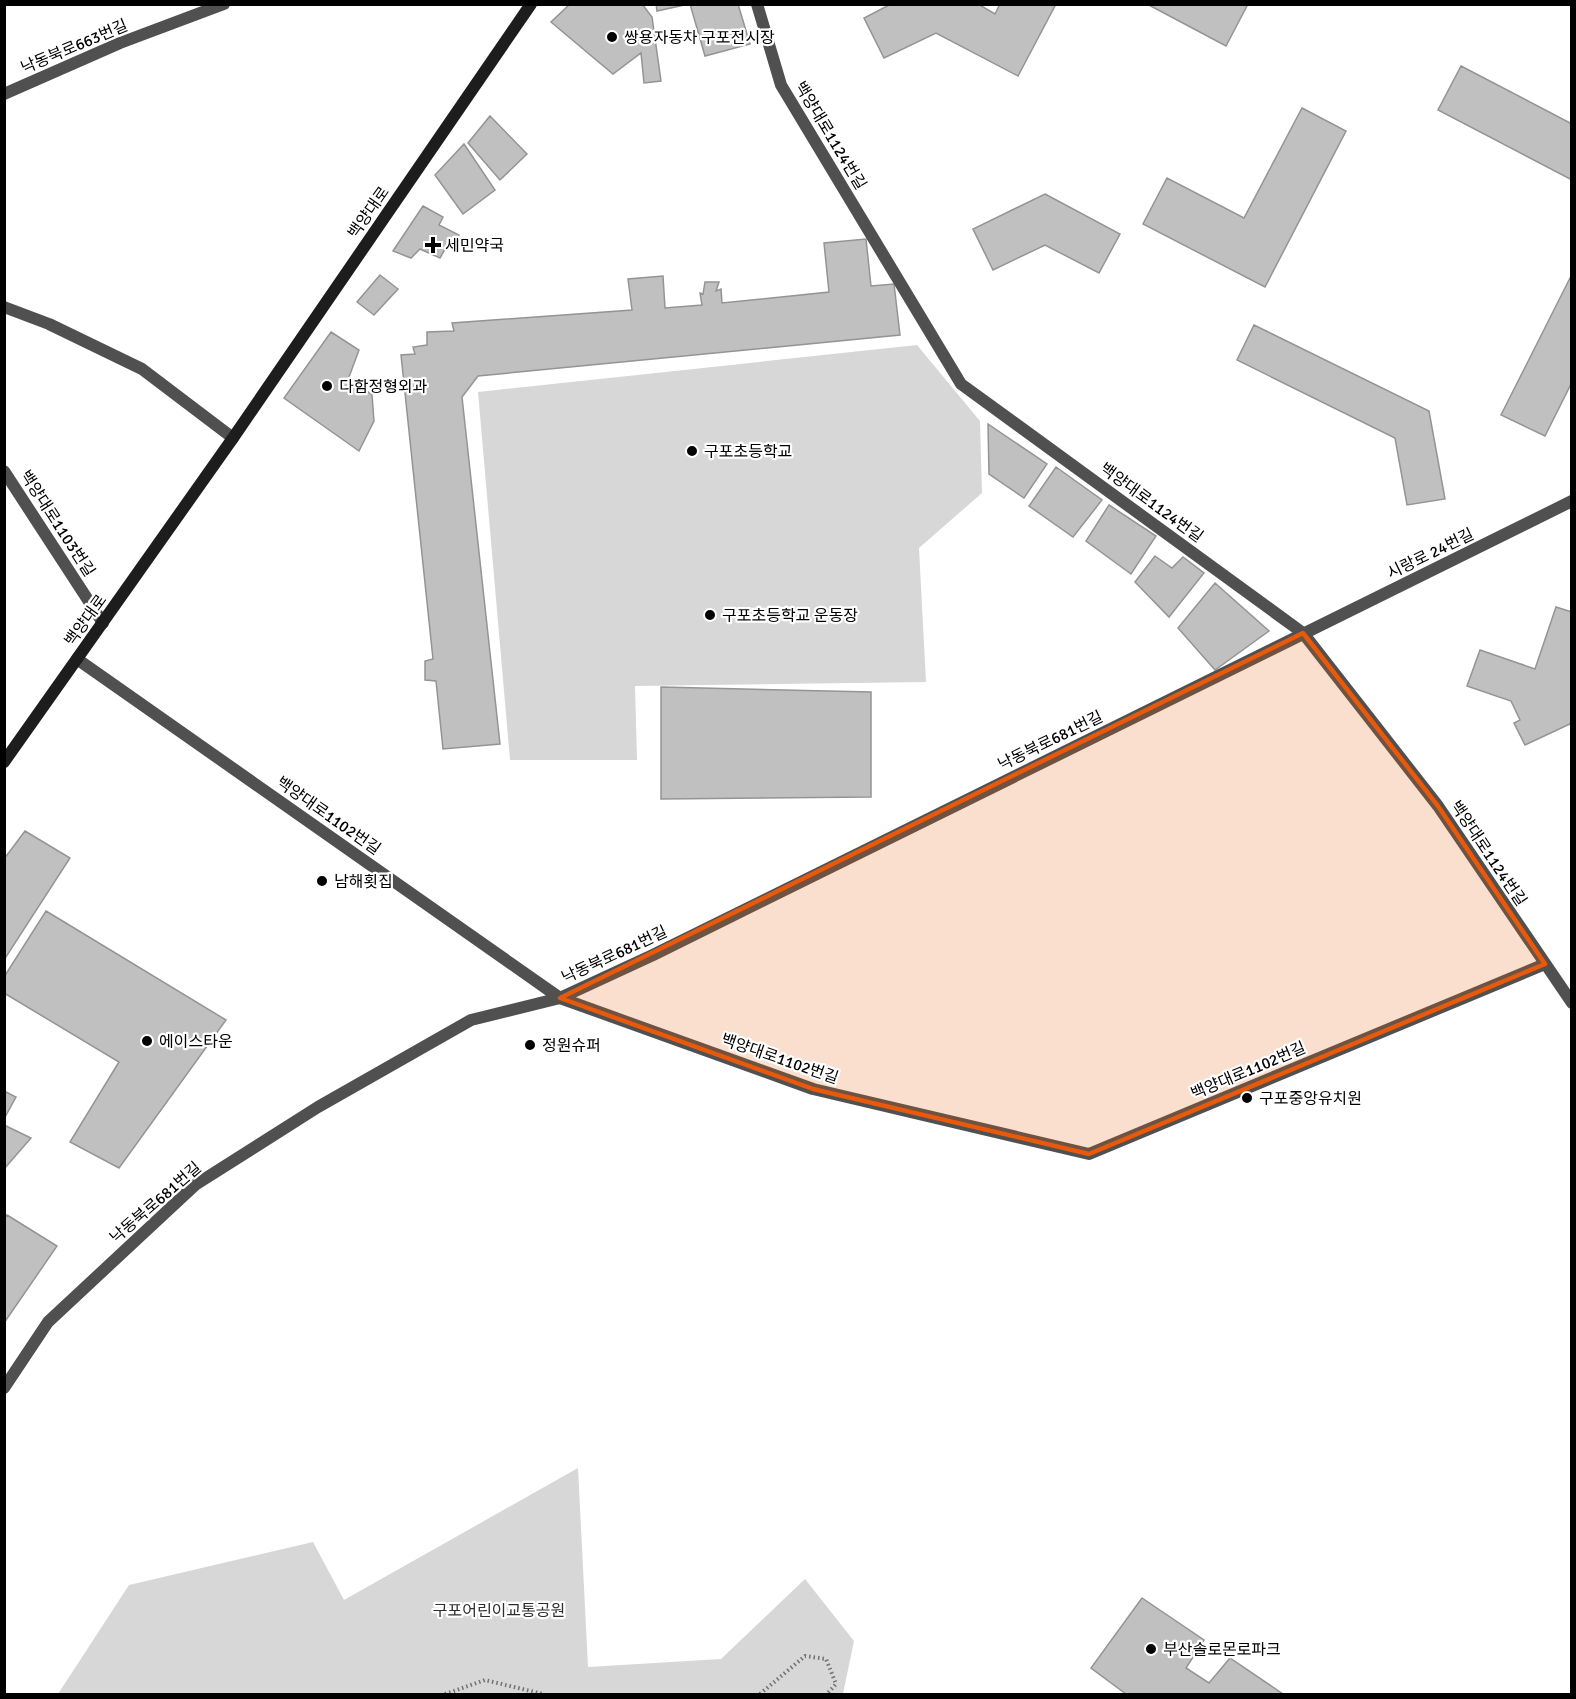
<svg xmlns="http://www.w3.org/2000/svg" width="1576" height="1699" font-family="Signika,'Noto Sans KR',sans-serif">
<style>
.green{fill:#d7d7d7}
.building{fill:#c0c0c0;stroke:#949494;stroke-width:1.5}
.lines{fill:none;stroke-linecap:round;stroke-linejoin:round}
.path{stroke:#727272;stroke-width:4;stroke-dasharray:1.5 3;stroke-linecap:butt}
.street{stroke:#505050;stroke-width:12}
.secondary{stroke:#1d1d1d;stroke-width:12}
.marked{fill:#e8590c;fill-opacity:0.2;stroke:#e8590c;stroke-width:4.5;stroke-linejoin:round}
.poi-dot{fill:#000;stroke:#fff;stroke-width:2}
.labels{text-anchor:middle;stroke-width:4.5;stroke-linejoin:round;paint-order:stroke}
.poi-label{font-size:16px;fill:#000;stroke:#fff;text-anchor:start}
.street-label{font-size:16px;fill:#000;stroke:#fff}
.park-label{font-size:16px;fill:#2e2e2e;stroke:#fff}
</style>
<rect width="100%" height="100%" fill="#fff"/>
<path class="green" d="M917,345l63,76 2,72 -63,55 7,134 -291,4 2,74h-127l-32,-368z
M578,1468l10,199 133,-8 84,-80 49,62 -11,53h-785l71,-109 184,-43 31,58z"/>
<path class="building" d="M570,4h72l10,13 9,64 -17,2 -3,-30 -28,21 -62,-52z
M656,4h33l-32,7z
M690,4h48l12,40 -45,12z
M891,4h87l17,10 5,-10h56l-38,72 -82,-43 -52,25 -20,-40z
M1147,4h101l-22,42z
M1461,66l111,58v56l-134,-70z
M1302,108l44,23 -81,156 -122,-63 24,-46 77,40z
M490,116l37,38 -27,26 -32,-37z
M464,144l31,46 -32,24 -28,-39z
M1045,194l75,40 -21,39 -54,-28 -52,25 -20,-41z
M423,206l20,11 -4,8 20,10 -5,13 -6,-4 -8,14 -20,-9 -9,9 -18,-7z
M866,239l5,47 23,-2 6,51 -422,41 -16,21 38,347 -57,5 -7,-68 -11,-1v-19l8,-2 -32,-304 14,-1 -2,-7 14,-2v-13l27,-1 -2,-8 180,-13 -4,-31 35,-3 2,32 37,-3 -2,-12 3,1 2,-12h14l-3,9 5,-2 1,14 107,-11 -5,-49z
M1572,274v108l-27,54 -44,-21z
M380,275l18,14 -24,26 -17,-13z
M1254,325l175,86 16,88 -38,6 -12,-67 -158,-78z
M331,332l28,18 -10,27 23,18 2,26 -15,30 -75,-53z
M988,424l59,40 -23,34 -35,-24z
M1056,467l46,33 -29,37 -44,-31z
M1109,505l47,31 -25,38 -45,-33z
M1155,556l17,12 11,-11 21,16 -35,44 -34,-35z
M1215,583l54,48 -54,39 -37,-42z
M1556,607l16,5v111l-47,22 -11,-22 6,-3 -9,-19 -44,-15 13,-36 55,19z
M661,687l210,5v105l-210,2z
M25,831l45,27 -66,102v-101z
M46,911l180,109 -107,148 -49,-26 49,-80 -115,-69v-16z
M4,1091l12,6 -12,22z
M4,1125l27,13 -27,31z
M7,1215l50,31 -53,77v-103z
M1142,1598l62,42 -18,28 23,15 21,-25 53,36h-157l-35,-26z"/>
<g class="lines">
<path class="path" d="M445,1694l40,-14 58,14
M760,1694l45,-38 21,3 10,25 -9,10"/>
<path class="street" d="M757,4l24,81 180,299 342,249 135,173 134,197
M4,94l116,-51 104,-39
M4,307l45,17 93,45 91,69
M4,471l99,152
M77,659l483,339 253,91 276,65 456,-190
M4,1388l44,-66 147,-137 123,-78 153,-87 89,-22 93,-43 919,-454"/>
<path class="secondary" d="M4,762l229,-324 298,-434"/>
</g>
<path class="marked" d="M1303,633l135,173 107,158 -456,190 -276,-65 -253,-91z"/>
<g class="poi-dot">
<circle cx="612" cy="37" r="6"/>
<path d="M430 236h6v6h6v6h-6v6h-6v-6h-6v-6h6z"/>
<circle cx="327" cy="386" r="6"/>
<circle cx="692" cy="451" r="6"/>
<circle cx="710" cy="615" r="6"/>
<circle cx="322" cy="881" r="6"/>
<circle cx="147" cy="1041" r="6"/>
<circle cx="530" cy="1045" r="6"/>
<circle cx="1247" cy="1098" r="6"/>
<circle cx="1151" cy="1649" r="6"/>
</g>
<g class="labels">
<g class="poi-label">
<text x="624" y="43">쌍용자동차 구포전시장</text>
<text x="445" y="251">세민약국</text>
<text x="339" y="392">다함정형외과</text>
<text x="704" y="457">구포초등학교</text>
<text x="722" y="621">구포초등학교 운동장</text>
<text x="334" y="887">남해횟집</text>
<text x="159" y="1047">에이스타운</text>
<text x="542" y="1051">정원슈퍼</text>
<text x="1259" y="1104">구포중앙유치원</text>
<text x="1163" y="1655">부산솔로몬로파크</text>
</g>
<g class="street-label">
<text transform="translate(74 46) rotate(-23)" y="6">낙동북로663번길</text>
<text transform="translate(831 135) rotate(59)" y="6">백양대로1124번길</text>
<text transform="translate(368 212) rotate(-55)" y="6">백양대로</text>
<text transform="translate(1152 502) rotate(36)" y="6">백양대로1124번길</text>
<text transform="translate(58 523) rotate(57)" y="6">백양대로1103번길</text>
<text transform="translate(1430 553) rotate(-26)" y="6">시랑로 24번길</text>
<text transform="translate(85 620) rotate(-54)" y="6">백양대로</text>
<text transform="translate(1050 740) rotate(-26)" y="6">낙동북로681번길</text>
<text transform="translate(329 815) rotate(35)" y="6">백양대로1102번길</text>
<text transform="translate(1489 853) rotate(56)" y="6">백양대로1124번길</text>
<text transform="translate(614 954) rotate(-25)" y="6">낙동북로681번길</text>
<text transform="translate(780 1058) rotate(19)" y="6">백양대로1102번길</text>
<text transform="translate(1248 1070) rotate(-23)" y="6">백양대로1102번길</text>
<text transform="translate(155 1202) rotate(-41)" y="6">낙동북로681번길</text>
</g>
<g class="park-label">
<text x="499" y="1616">구포어린이교통공원</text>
</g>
</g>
<rect width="1576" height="1699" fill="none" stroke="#000000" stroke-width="12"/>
</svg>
